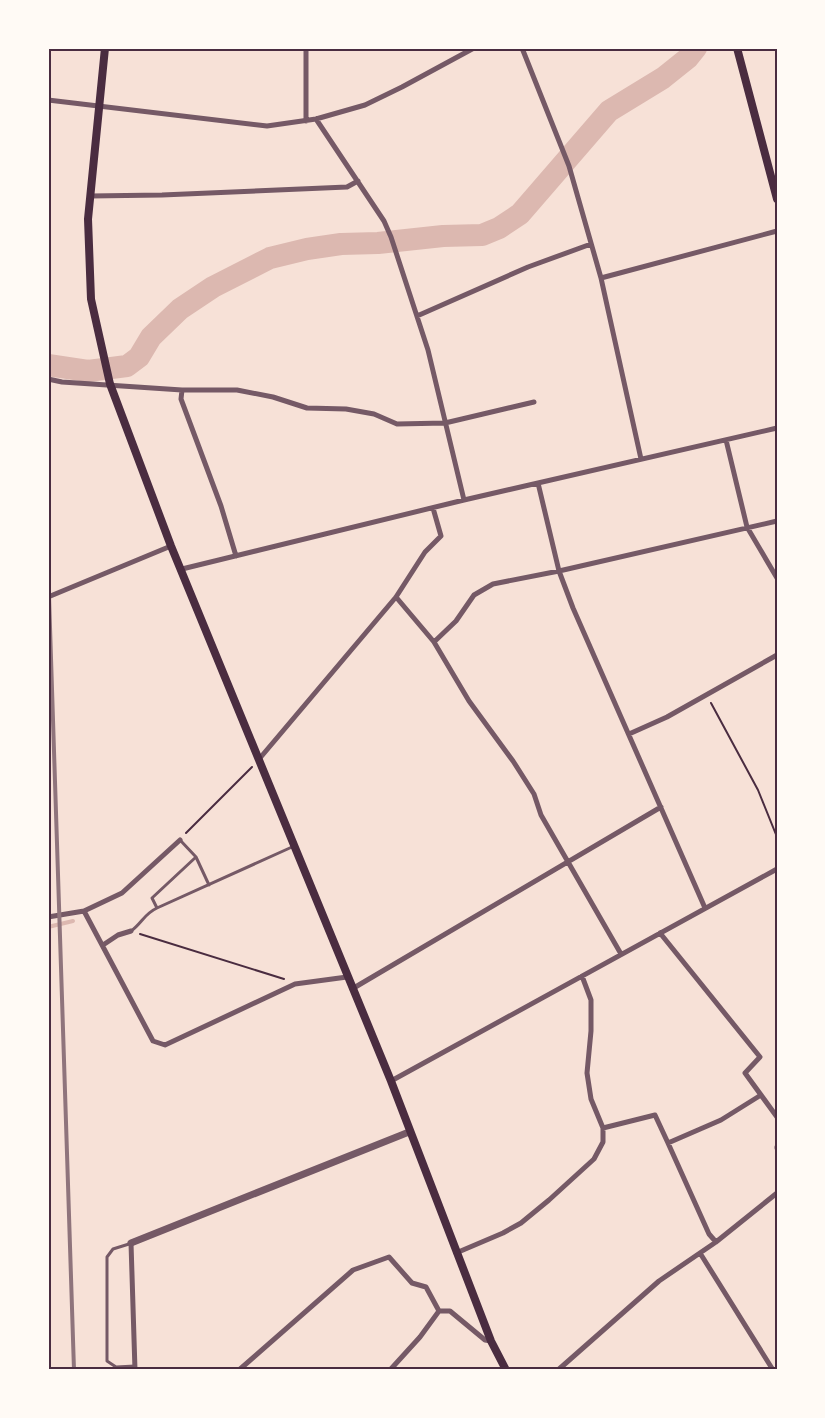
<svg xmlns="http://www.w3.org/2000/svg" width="825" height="1418" font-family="'Titillium Web',sans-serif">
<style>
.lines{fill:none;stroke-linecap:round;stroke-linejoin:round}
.stream{stroke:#dcb8b0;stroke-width:4}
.river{stroke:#dcb8b0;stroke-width:22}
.path{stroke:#4a2c40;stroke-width:2}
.service{stroke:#755966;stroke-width:3}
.minor{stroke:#755966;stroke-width:5}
.tertiary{stroke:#755966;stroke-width:7}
.secondary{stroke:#4a2c40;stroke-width:8}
.primary{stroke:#4a2c40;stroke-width:8}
.rail{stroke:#8f747c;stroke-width:4}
.neatline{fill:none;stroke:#4a2c40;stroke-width:2}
</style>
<rect width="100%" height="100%" fill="#f7e1d7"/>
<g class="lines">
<path class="stream" d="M48,927l25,-6"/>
<path class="river" d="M48,365l40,6 39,-5 12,-9 12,-20 29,-28 33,-22 57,-29 37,-9 34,-5 37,-1 65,-7 39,-1 17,-7 21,-14 89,-103 54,-33 25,-20 8,-10"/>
<path class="path" d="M711,703l47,87 19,47
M186,833l66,-66
M140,934l144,45"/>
<path class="service" d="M180,840l16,17 13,28
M157,908l135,-61
M131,931c11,-8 13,-17 26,-23l-5,-10 44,-41
M129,1244l-16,5 -6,8v104l9,6 19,-1"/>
<path class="minor" d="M522,48l47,118 32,112 40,181
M48,100l219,26 49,-7 49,-14 37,-18 72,-39
M316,119l68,102 7,16 37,113 36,150
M306,121v-73
M90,196l72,-1 185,-8 11,-6
M601,278l176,-47
M417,316l111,-49 63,-23
M48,379l14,3 120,8h55l36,7 34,11 39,1 28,5 23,10 48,-1 89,-21
M182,390l-1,9 40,107 15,50
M726,440l21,87 30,51
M538,483l21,88 14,37 132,300
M182,569l282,-69 313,-72
M48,597l123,-51
M396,597l38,45 35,59 44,60 21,33 7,21 80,139
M434,642l22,-21 18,-26 19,-11 66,-13 218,-50
M629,734l38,-17 110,-62
M260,758l136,-161 29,-45 16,-16 -8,-28
M84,911l69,130 12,4 130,-61 52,-7
M48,917l36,-6 38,-18 58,-53
M660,933l100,124 -15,16 32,44
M103,945l15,-10 13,-4
M352,989l309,-182
M391,1081l386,-212
M603,1128l52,-13 13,28 53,-23 40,-25
M668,1143l41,91 7,8
M777,1147v1
M131,1243l4,127
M456,1253l47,-20 18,-10 28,-23 45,-41 9,-17v-14l-12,-29 -4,-26 4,-42v-31l-9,-24
M700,1253l73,117
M439,1311h11l35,29 6,1
M239,1370l114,-100 36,-13 23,26 14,4 13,24
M390,1370l30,-33 19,-26
M558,1370l101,-89 57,-39 61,-49"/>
<path class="tertiary" d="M131,1243l278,-111"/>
<path class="secondary" d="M737,48l40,151"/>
<path class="primary" d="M105,48l-17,171 3,80 19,85 61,162 220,535 100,260 15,29"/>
<path class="rail" d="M48,565l26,805"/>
</g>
<rect width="825" height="1418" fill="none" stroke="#fffaf5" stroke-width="99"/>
<rect x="50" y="50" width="726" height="1318" class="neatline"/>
</svg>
